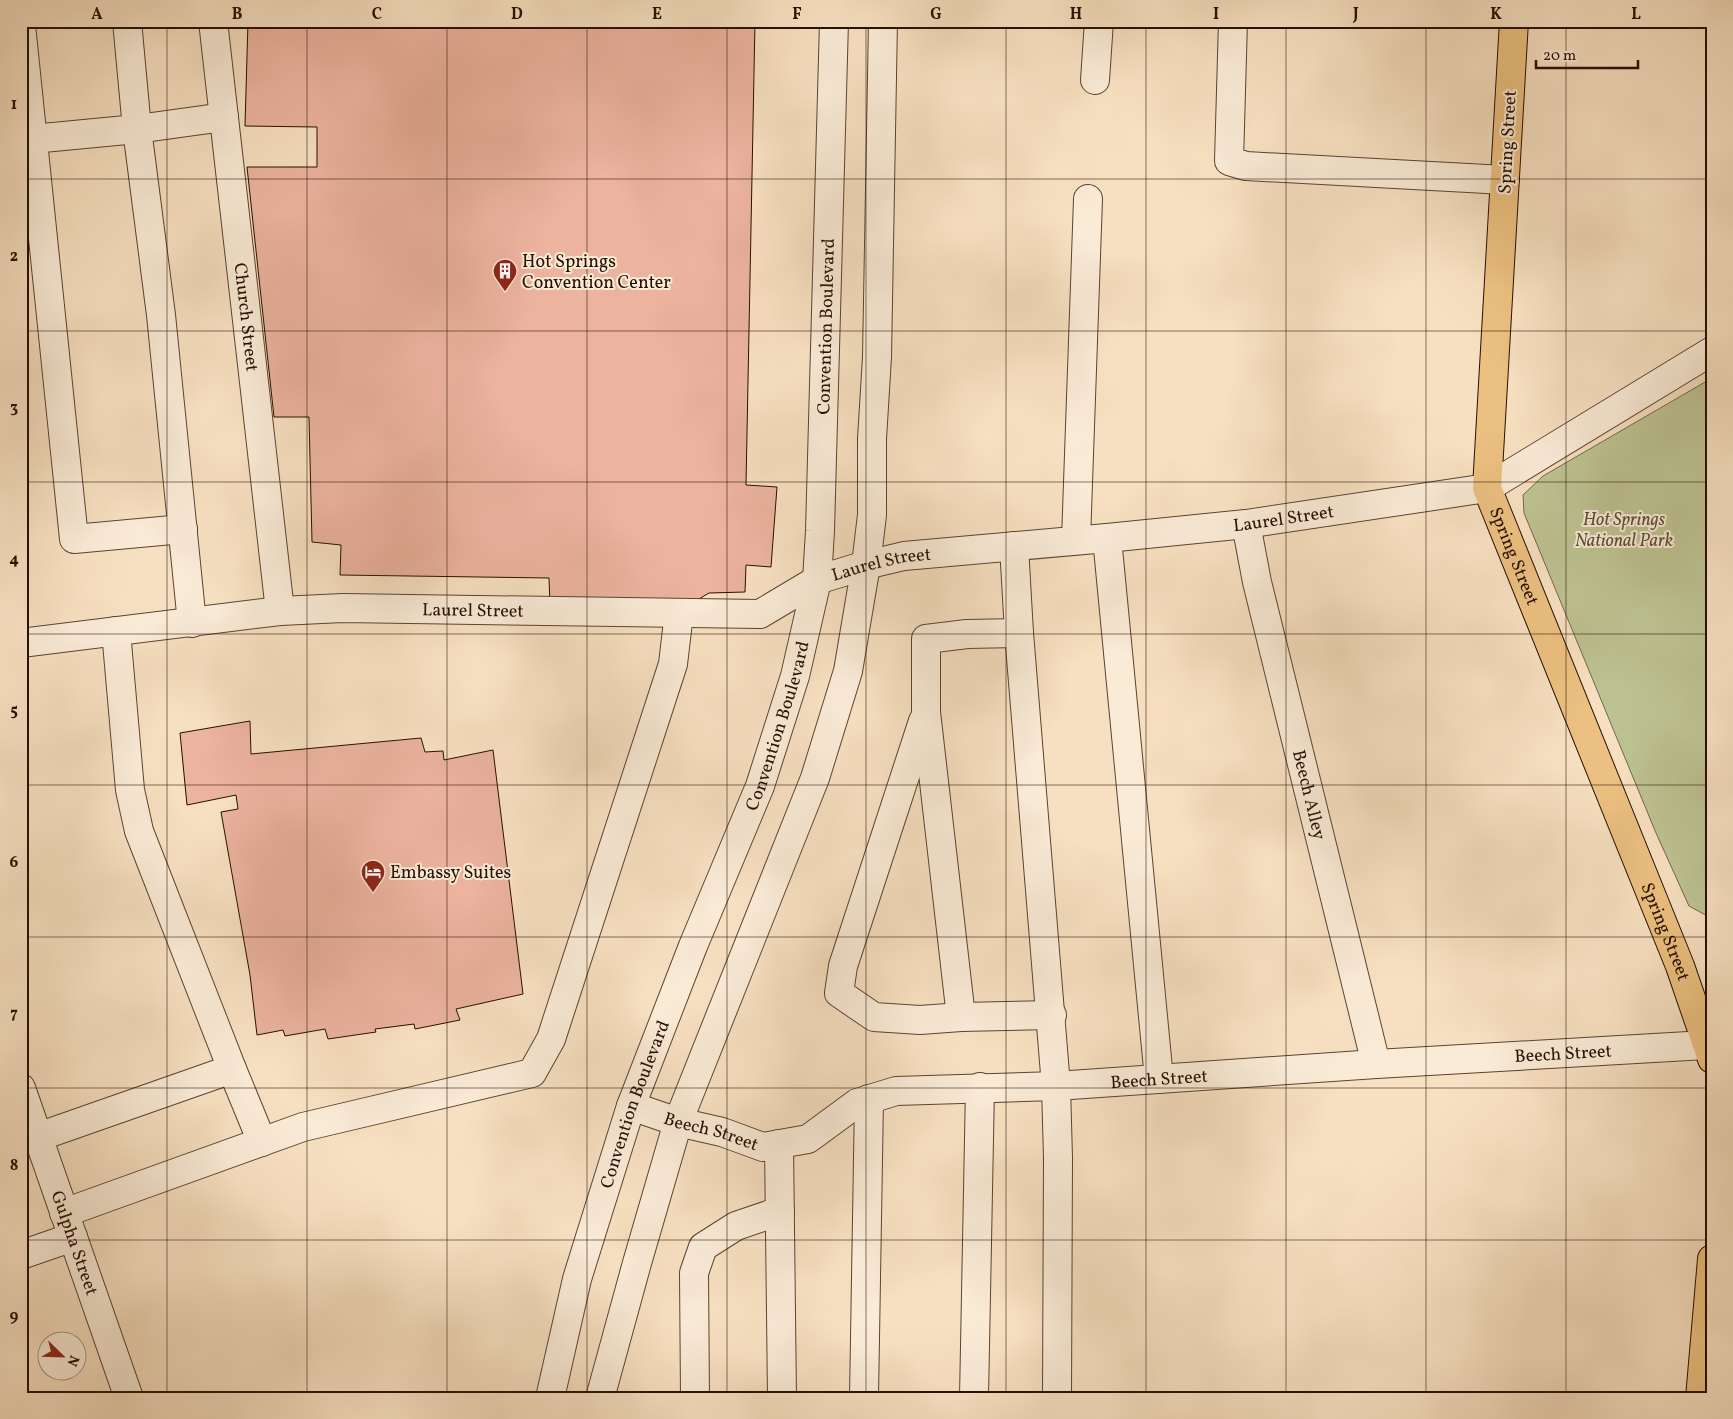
<svg xmlns="http://www.w3.org/2000/svg" width="1733" height="1419" font-family="Vollkorn,serif">
<style>
.green{fill:#bdc292;stroke:#72684a}
.building{fill:#ecb39f;stroke:#260f01}
.lines{fill:none;stroke-linecap:round;stroke-linejoin:round}
.minor-casing{stroke:#5a4331;stroke-width:30}
.major-casing{stroke:#260f01;stroke-width:30}
.minor{stroke:#faebd7;stroke-width:28}
.major{stroke:#ecc080;stroke-width:28}
.grid{fill:none;stroke:#260f01;stroke-width:1;stroke-opacity:0.55}
.labels{text-anchor:middle;stroke-width:4;stroke-linejoin:round;paint-order:stroke}
.street-label{font-size:18px;fill:#260f01;stroke:#faebd7}
.poi-label{font-size:18px;fill:#260f01;stroke:#faebd7;text-anchor:start}
.park-label{font-size:18px;font-style:italic;fill:#5b4e34;stroke:#faebd7}
.neatline{fill:none;stroke:#260f01;stroke-width:2}
.grid-label{font-size:16px;text-anchor:middle;font-weight:bold;fill:#260f01}
</style>
<rect width="100%" height="100%" fill="#f7e0c1"/>
<filter id="stains"><feTurbulence type="fractalNoise" baseFrequency=".004" numOctaves="4"/><feColorMatrix values="0 0 0 0 .2 0 0 0 0 .09 0 0 0 0 .02 0 0 0 .5 -.17"/></filter>
<radialGradient id="worn" r=".72"><stop offset=".6" stop-color="#630" stop-opacity="0"/><stop offset="1" stop-color="#630" stop-opacity=".3"/></radialGradient>
<path class="green" d="M1712,378v539l-1,1 -22,-12 -33,-73 -132,-320 -1,-18 20,-19z"/>
<path class="building" d="M248,21h507l-9,464 31,2 -6,80 -25,-2 -1,27 -36,1 -22,13 -137,-1 -1,-27 -209,-3 1,-30 -29,-3 -3,-125h-35l-27,-250h70v-40l-72,-1z
M250,721l1,33 170,-16 4,14 18,-1 1,9 49,-10 30,244 -67,15 4,11 -45,9 -1,-5 -39,5 1,3 -48,7 -3,-10 -40,7 -2,-6 -26,5 -7,-60 -29,-163 17,-3 -2,-14 -49,10 -7,-72z"/>
<g class="lines">
<defs>
<g id="minor">
<path d="M127,21l10,108 24,186 31,308"/>
<path id="s1" d="M213,21l67,590"/>
<path d="M1233,21l-4,140 17,5 259,14"/>
<path d="M21,25l53,514 109,-10"/>
<path d="M1095,80l4,-59"/>
<path d="M32,139l105,-10 87,-12"/>
<path id="s2" d="M1246,524l11,58 119,482"/>
<path d="M1107,538l52,541"/>
<path d="M1076,540l12,-341"/>
<path d="M1014,546l5,87 37,453 2,72 -1,240"/>
<path d="M116,631l14,159 9,41 93,238"/>
<path d="M1019,633l-52,1 -41,5v73l35,305 91,-2"/>
<path id="s3" d="M21,643l259,-32 63,-3 417,6 57,-34 49,-15 38,-9 203,-18 139,-14 241,-36 225,-137"/>
<path d="M923,721l-80,245 -4,27 35,24 46,3 41,-3"/>
<path id="s4" d="M21,1088l108,310"/>
<path id="s5" d="M631,1106l47,16 44,10 41,15 45,-8 49,-36 39,-12 160,-5 320,-22 330,-19 6,-9"/>
<path d="M38,1137l194,-68 30,73"/>
<path d="M779,1144l3,254"/>
<path d="M64,1213l239,-86 229,-54 19,-34 122,-375 6,-51"/>
<path d="M21,1255l52,-18"/>
<path id="s6" d="M550,1398l27,-119 54,-173 62,-160 67,-160 35,-110 22,-96 3,-49 14,-510"/>
<path d="M600,1398l37,-135 41,-141 137,-344 33,-107 18,-106 6,-50v-76l5,-82 6,-336"/>
<path d="M695,1398l-1,-125 9,-26 33,-21 44,-15"/>
<path d="M864,1398l5,-299"/>
<path d="M974,1398l6,-311"/>
</g>
<g id="major">
<path id="s7" d="M1514,21l-27,467 193,478 32,93"/>
<path d="M1700,1398l12,-139"/>
</g>
</defs>
<use href="#minor" class="minor-casing"/>
<use href="#major" class="major-casing"/>
<use href="#minor" class="minor"/>
<use href="#major" class="major"/>
</g>
<path class="grid" d="M167,21v1377M307,21v1377M447,21v1377M587,21v1377M727,21v1377M866,21v1377M1006,21v1377M1146,21v1377M1286,21v1377M1426,21v1377M1566,21v1377M21,179h1691M21,331h1691M21,482h1691M21,634h1691M21,785h1691M21,937h1691M21,1088h1691M21,1240h1691"/>
<defs>
<symbol id="building-pin" viewBox="-11 -11 22 30"><path d="M0 17L-7.5 6A9.5 9.5 0 1 1 7.5 6Z" fill="#8f2418" stroke="#faebd7"/><path d="M-4-6H4V6H1V3H-1V6H-4ZM-2.5-4.3h1.7v1.8h-1.7ZM.8-4.3h1.7v1.8H.8ZM-2.5-1h1.7V.8h-1.7ZM.8-1h1.7V.8H.8Z" fill="#fff"/></symbol>
<symbol id="hotel-pin" viewBox="-11 -11 22 30"><path d="M0 17L-7.5 6A9.5 9.5 0 1 1 7.5 6Z" fill="#8f2418" stroke="#faebd7"/><path d="M-6-4.5h1.5V1H6V5H4.5V3h-9V5H-6ZM-4 0a1.8 1.8 0 1 1 3.6 0ZM.5 0V-2.5h3Q6-2.5 6 0Z" fill="#fff"/></symbol>
</defs>
<g fill-rule="evenodd">
<use href="#building-pin" x="491" y="257" width="28" height="38"/>
<use href="#hotel-pin" x="359" y="858" width="28" height="38"/>
</g>
<g class="labels">
<g class="street-label">
<text transform="translate(1507 142) rotate(-87)" y="6">Spring Street</text>
<text dy="6" stroke="none"><textPath href="#s1" startOffset="298">Church Street</textPath></text>
<text dy="6" stroke="none"><textPath href="#s6" startOffset="1116">Convention Boulevard</textPath></text>
<text dy="6" stroke="none"><textPath href="#s3" startOffset="1279">Laurel Street</textPath></text>
<text dy="6" stroke="none"><textPath href="#s7" startOffset="541">Spring Street</textPath></text>
<text dy="6" stroke="none"><textPath href="#s3" startOffset="874">Laurel Street</textPath></text>
<text dy="6" stroke="none"><textPath href="#s3" startOffset="454">Laurel Street</textPath></text>
<text dy="6" stroke="none"><textPath href="#s6" startOffset="711">Convention Boulevard</textPath></text>
<text dy="6" stroke="none"><textPath href="#s2" startOffset="278">Beech Alley</textPath></text>
<text dy="6" stroke="none"><textPath href="#s7" startOffset="946">Spring Street</textPath></text>
<text dy="6" stroke="none"><textPath href="#s5" startOffset="954">Beech Street</textPath></text>
<text dy="6" stroke="none"><textPath href="#s5" startOffset="549">Beech Street</textPath></text>
<text dy="6" stroke="none"><textPath href="#s6" startOffset="306">Convention Boulevard</textPath></text>
<text dy="6" stroke="none"><textPath href="#s5" startOffset="84">Beech Street</textPath></text>
<text dy="6" stroke="none"><textPath href="#s4" startOffset="164">Gulpha Street</textPath></text>
</g>
<g class="poi-label">
<text x="522" y="267">Hot Springs<tspan x="522" dy="21">Convention Center</tspan></text>
<text x="390" y="878">Embassy Suites</text>
</g>
<g class="park-label">
<text x="1624" y="525">Hot Springs<tspan x="1624" dy="21">National Park</tspan></text>
</g>
</g>
<rect width="1733" height="1419" fill="none" stroke="#f7e0c1" stroke-width="55"/>
<g transform="translate(62 1356) rotate(113)"><circle r="24" fill="#faebd7" stroke="#a59381"/>
<path d="M0-4L9 19L0 12L-9 19Z" fill="#8f2418"/>
<text y="-8" font-size="14" font-weight="bold" text-anchor="middle" fill="#260f01">N</text>
</g>
<path d="M1536 60v8h102v-8" fill="none" stroke="#260f01" stroke-width="2.5"/>
<text x="1543" y="60" font-size="15" fill="#260f01" stroke="#faebd7" stroke-width="4" paint-order="stroke">20 m</text>
<rect x="28" y="28" width="1678" height="1364" class="neatline"/>
<g class="grid-label">
<text x="97" y="19">A</text>
<text x="237" y="19">B</text>
<text x="377" y="19">C</text>
<text x="517" y="19">D</text>
<text x="657" y="19">E</text>
<text x="797" y="19">F</text>
<text x="936" y="19">G</text>
<text x="1076" y="19">H</text>
<text x="1216" y="19">I</text>
<text x="1356" y="19">J</text>
<text x="1496" y="19">K</text>
<text x="1636" y="19">L</text>
<text x="14" y="109">1</text>
<text x="14" y="261">2</text>
<text x="14" y="412">3</text>
<text x="14" y="564">4</text>
<text x="14" y="715">5</text>
<text x="14" y="867">6</text>
<text x="14" y="1018">7</text>
<text x="14" y="1170">8</text>
<text x="14" y="1321">9</text>
</g>
<rect width="100%" height="100%" filter="url(#stains)"/>
<rect width="100%" height="100%" fill="url(#worn)"/>
</svg>
